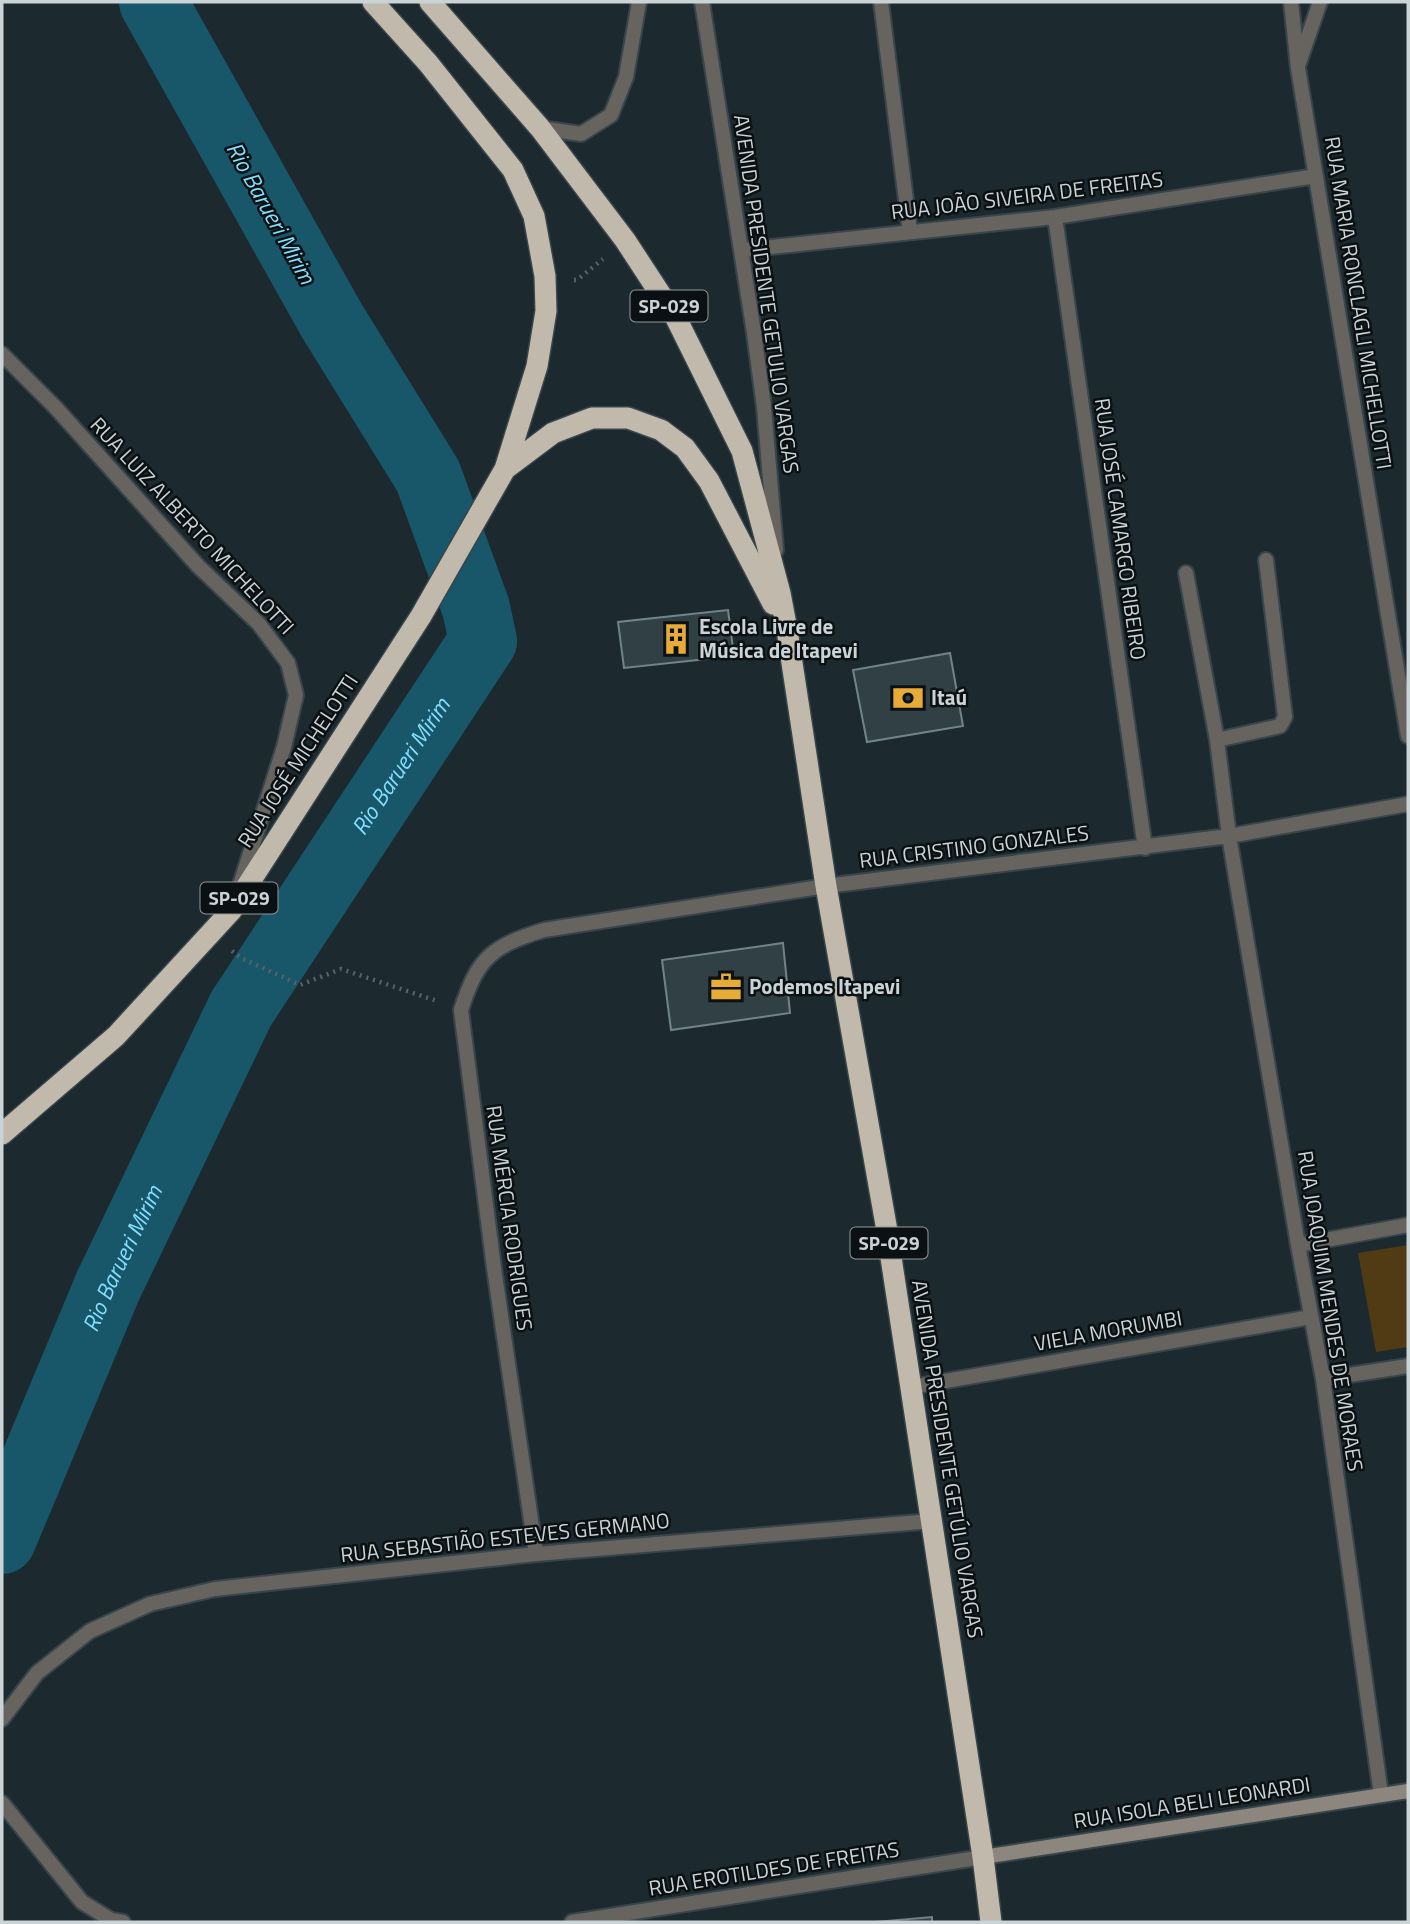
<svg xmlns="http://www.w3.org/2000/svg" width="1410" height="1924" font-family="'Titillium Web',sans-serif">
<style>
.green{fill:#513b15}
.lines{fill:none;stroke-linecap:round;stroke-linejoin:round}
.river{stroke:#185669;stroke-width:68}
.building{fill:#314045;stroke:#728389;stroke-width:2}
.lane-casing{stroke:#38454a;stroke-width:18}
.street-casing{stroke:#38454a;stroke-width:18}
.secondary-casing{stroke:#38454a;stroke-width:18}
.highway-casing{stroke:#38454a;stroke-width:24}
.path{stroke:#576367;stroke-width:4.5;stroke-dasharray:2 5;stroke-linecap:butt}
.lane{stroke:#67645f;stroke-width:14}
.street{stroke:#67645f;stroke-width:14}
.secondary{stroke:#8c867e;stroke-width:14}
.highway{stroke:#c1b9ab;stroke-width:21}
.labels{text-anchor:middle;stroke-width:5;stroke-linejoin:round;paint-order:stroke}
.shield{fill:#0b1113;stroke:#91999c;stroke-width:2}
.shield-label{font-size:19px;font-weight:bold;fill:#cad3d6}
.street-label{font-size:21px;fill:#cad3d6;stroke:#0b1113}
.poi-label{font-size:21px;font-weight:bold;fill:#cad3d6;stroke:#0b1113;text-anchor:start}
.water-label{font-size:23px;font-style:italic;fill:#83dfff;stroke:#0b1113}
</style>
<rect width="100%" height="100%" fill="#1c2a2f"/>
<path class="green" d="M1408,1245v102l-32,5 -18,-99z"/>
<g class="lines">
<path class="river" id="s1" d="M2,1540l106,-254 133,-277 242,-368 -7,-33 -48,-132 -96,-155 -179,-319"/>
</g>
<path class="building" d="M728,610l6,46 -110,12 -6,-46z
M950,653l13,73 -96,16 -14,-72z
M783,943l7,70 -119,17 -9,-70z
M932,1917v5h-57z"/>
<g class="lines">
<defs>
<path id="lane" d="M1186,573l31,167
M1229,836l-12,-96 63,-14 5,-9 -19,-157
M911,1387l400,-70
M2,1803l80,99 29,18 12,2"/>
<path id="street" d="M702,2l52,331 10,74 12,143
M881,2l29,230
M1291,2l7,66 110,668
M1299,63l21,-61
M540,128l41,6 30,-19 15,-38 13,-75
M1055,217l90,631
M743,250l312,-33 261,-41
M2,354l54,54 142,158 61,58 29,39 8,32 -12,52 -45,141
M1229,836l69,409 25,134 58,416
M1298,1245l110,-20
M1323,1379l85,-13
M536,1554l-42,-286 -33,-258c17,-53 31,-64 83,-80l282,-44 403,-50 179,-32
M2,1719l35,-46 53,-42 60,-27 65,-15 321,-35 396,-33
M572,1922l411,-65"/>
<path id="secondary" d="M983,1857l425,-66"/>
<path id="highway" d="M430,2l110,126 85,112 51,78 66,133 38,142 7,37 39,256 60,339 97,632 8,65
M505,469l48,-36 39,-15h36l33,12 24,18 24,33 64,123
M2,1134l114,-98 115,-125 190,-295 84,-147 32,-103 9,-55 -1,-35 -11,-60 -21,-46 -85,-107 -55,-61"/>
</defs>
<use href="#lane" class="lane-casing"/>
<use href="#street" class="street-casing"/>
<use href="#secondary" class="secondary-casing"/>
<use href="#highway" class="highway-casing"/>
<path class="path" d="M574,280h3l26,-21
M232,951l9,7 59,27 41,-16 96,32"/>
<use href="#lane" class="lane"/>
<use href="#street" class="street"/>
<use href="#secondary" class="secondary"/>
<use href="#highway" class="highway"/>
</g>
<defs>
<symbol id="building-bare" viewBox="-9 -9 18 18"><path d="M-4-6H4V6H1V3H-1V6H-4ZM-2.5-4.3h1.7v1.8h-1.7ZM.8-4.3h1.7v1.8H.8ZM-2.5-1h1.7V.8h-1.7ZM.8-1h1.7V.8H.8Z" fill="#e7ac37" stroke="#0b1113" stroke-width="2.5" paint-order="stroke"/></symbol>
<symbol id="bank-bare" viewBox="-9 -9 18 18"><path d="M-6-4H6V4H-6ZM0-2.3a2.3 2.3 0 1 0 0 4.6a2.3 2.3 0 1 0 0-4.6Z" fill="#e7ac37" stroke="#0b1113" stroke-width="2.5" paint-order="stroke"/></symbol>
<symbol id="office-bare" viewBox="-9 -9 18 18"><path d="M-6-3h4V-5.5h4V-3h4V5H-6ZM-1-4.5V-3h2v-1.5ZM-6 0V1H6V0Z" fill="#e7ac37" stroke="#0b1113" stroke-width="2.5" paint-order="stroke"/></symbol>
</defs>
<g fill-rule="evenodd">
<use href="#building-bare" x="654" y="617" width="44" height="44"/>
<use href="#bank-bare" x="886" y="676" width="44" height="44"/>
<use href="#office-bare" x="704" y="965" width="44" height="44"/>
</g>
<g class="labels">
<g class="shield">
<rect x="630.5" y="290.5" width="77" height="31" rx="5"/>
<rect x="200.5" y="882.5" width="77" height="31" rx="5"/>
<rect x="850.5" y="1227.5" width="77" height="31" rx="5"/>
</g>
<g class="shield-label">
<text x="669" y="313">SP-029</text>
<text x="239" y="905">SP-029</text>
<text x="889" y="1250">SP-029</text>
</g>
<g class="street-label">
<text transform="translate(1027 196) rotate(-7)" y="7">RUA JOÃO SIVEIRA DE FREITAS</text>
<text transform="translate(766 294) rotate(82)" y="7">AVENIDA PRESIDENTE GETULIO VARGAS</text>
<text transform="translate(1358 303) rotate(81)" y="7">RUA MARIA RONCLAGLI MICHELLOTTI</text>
<text transform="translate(192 526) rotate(47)" y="7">RUA LUIZ ALBERTO MICHELOTTI</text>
<text transform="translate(1120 529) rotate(82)" y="7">RUA JOSÉ CAMARGO RIBEIRO</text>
<text transform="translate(298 761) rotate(-57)" y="7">RUA JOSÉ MICHELOTTI</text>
<text transform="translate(974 847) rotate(-7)" y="7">RUA CRISTINO GONZALES</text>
<text transform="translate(509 1218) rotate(82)" y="7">RUA MÉRCIA RODRIGUES</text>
<text transform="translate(1330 1311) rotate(81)" y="7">RUA JOAQUIM MENDES DE MORAES</text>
<text transform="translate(1108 1331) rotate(-10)" y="7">VIELA MORUMBI</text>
<text transform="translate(947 1459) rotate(81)" y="7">AVENIDA PRESIDENTE GETÚLIO VARGAS</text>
<text transform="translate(505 1538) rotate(-6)" y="7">RUA SEBASTIÃO ESTEVES GERMANO</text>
<text transform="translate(1192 1803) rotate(-9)" y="7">RUA ISOLA BELI LEONARDI</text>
<text transform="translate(774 1869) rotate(-9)" y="7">RUA EROTILDES DE FREITAS</text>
</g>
<g class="poi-label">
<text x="699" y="634">Escola Livre de<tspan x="699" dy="24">Música de Itapevi</tspan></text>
<text x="931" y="705">Itaú</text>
<text x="749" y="994">Podemos Itapevi</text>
</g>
<g class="water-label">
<text transform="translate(271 213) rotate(61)" y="8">Rio Barueri Mirim</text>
<text dy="8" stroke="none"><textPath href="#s1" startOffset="873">Rio Barueri Mirim</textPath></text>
<text dy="8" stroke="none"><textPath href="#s1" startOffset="306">Rio Barueri Mirim</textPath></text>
</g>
</g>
<rect width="1410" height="1924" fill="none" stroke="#cad3d6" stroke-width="7"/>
</svg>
